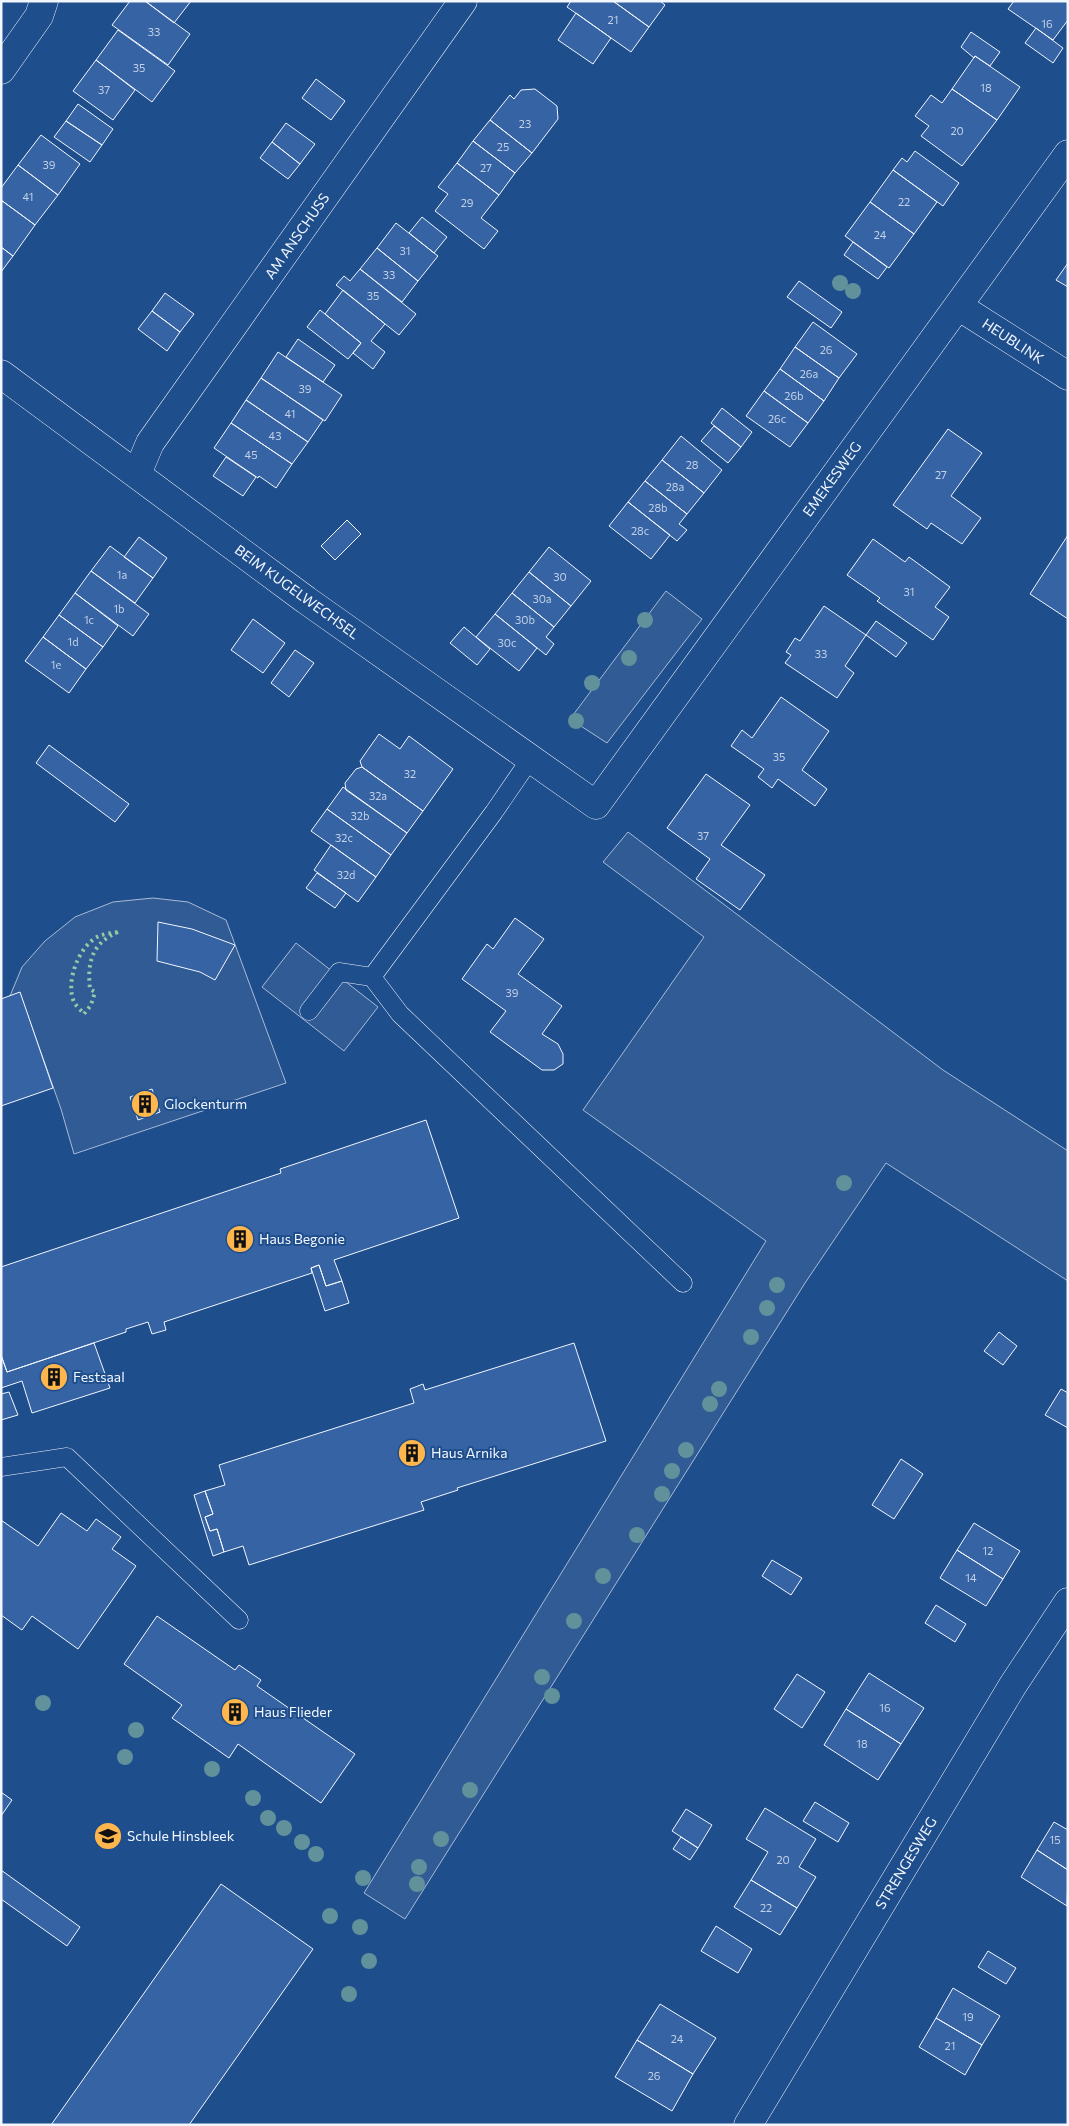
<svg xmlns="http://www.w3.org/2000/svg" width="1069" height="2126" font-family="Commissioner,sans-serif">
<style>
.built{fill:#305b95;stroke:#a8bbd7}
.building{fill:#3563a3;stroke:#f2f6ff}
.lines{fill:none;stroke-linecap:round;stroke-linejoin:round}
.service-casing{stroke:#f2f6ff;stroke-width:19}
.minor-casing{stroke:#f2f6ff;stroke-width:29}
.service{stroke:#1f4e8c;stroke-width:18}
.minor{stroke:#1f4e8c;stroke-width:28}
.hedge{stroke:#97c8a6;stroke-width:4;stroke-dasharray:2.5 4;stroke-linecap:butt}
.tree{fill:#61919a}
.labels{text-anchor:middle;stroke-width:4;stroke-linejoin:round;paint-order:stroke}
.number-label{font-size:11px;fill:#c3d1e8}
.street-label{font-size:14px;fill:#f2f6ff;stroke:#1f4e8c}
.poi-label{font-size:14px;fill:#f2f6ff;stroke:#1f4e8c;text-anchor:start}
</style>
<rect width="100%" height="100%" fill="#1f4e8c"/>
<path class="built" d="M666,591l36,28 -95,124 -37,-24z
M628,832l315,238 125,81v130l-182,-118 -81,120 -400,636 -41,-26 402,-652 -183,-131 121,-173 -101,-75z
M153,898l35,4 38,18 60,163 -212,71 -13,-45 -41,-116 -10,3 12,-29 23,-26 30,-24 38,-15z
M296,943l82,64 -34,44 -82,-64z"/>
<path class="building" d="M130,1h15l45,33 -22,31 -56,-40z
M145,1h46l-17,22z
M571,1h42l36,26 -18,25 -64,-45z
M613,1h47l5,4 -16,22z
M1014,1h54v19l-15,20 -45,-31z
M576,13l35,25 -18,26 -35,-24z
M1036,28l27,20 -10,15 -28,-20z
M118,30l57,41 -23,31 -56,-42z
M971,32l29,20 -10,14 -15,-10 -1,2 -13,-11z
M975,56l45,31 -23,33 -45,-31z
M96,60l39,30 -22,30 -40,-29z
M316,79l29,22 -14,19 -29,-22z
M535,89l22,17 1,13 -26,34 -42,-33 20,-25 4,4 7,-9z
M952,89l45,31 -35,46 -41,-30 8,-10 -14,-10 16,-21 11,8z
M78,104l35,25 -11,16 -36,-24z
M490,120l42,33 -17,20 -42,-32z
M66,121l36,24 -12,17 -36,-25z
M286,123l29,21 -15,20 -28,-22z
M41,135l39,29 -22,31 -40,-30z
M473,141l42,32 -16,22 -42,-32z
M272,142l28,22 -12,15 -28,-21z
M915,151l44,32 -16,23 -50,-36 9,-12 5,4z
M457,163l42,32 -18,23 17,13 -14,18 -49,-38 13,-17 -10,-7z
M18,165l40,30 -23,30 -34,-25v-12z
M893,170l44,32 -23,32 -44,-32z
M1,200l34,25 -22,31 -12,-9z
M870,202l44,32 -25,34 -44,-32z
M422,217l25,20 -13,16 -25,-20z
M396,223l42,33 -20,25 -41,-33z
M853,242l34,25 -9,12 -34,-24z
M1,247l12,9 -12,16z
M377,248l41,33 -16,21 -42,-33z
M1068,263v24l-12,-7z
M360,269l56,45 -17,21 -63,-50 8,-9 6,5z
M799,281l43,31 -11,16 -44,-31z
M343,290l42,34 -14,17 14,11 -12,17 -20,-16 8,-10 -36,-29z
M165,293l29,21 -14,18 -28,-21z
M320,310l41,33 -13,16 -41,-32z
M152,311l28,21 -13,19 -29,-22z
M813,322l44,32 -18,24 -44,-31z
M298,339l37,26 -12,17 -37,-25z
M795,347l44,31 -15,23 -44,-32z
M278,352l64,43 -17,26 -64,-43z
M780,369l44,32 -16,22 -44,-32z
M261,378l62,42 -15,22 -62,-42z
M764,391l44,32 -18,24 -44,-31z
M246,400l62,42 -16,22 -61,-41z
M722,408l30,24 -11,15 -30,-24z
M231,423l61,41 -16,24 -17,-12 -1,2 -44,-30z
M714,426l27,21 -13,16 -27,-22z
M948,429l34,24 -31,43 30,22 -19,26 -31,-21 -4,6 -34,-24z
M681,436l41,34 -18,23 -42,-33z
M226,457l30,20 -13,19 -30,-20z
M662,460l42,33 -17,21 -42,-33z
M645,481l42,33 -8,10 8,6 -10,11 -49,-39z
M628,502l42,33 -19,24 -42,-33z
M347,520l14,14 -26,26 -14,-14z
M1068,535v84l-38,-25z
M139,537l28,21 -14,20 -29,-21z
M873,539l32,23 4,-5 41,30 -15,20 14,10 -16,23 -56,-39 3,-3 -33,-23z
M110,546l43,32 -18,25 -44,-32z
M549,547l42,34 -20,25 -42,-34z
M91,571l58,43 -16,22 -58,-43z
M529,572l42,34 -17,21 -42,-34z
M75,593l43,33 -15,21 -44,-32z
M512,593l42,34 -8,10 8,7 -8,11 -51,-41z
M824,606l42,29 -21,31 9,7 -17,25 -52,-35 6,-8 -5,-3 9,-14 5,3z
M495,614l42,34 -18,23 -43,-34z
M59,615l44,32 -17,22 -43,-32z
M253,619l32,24 -22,30 -32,-23z
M876,621l31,22 -11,14 -30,-22z
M464,627l26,22 -13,16 -27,-22z
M43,637l43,32 -17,24 -44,-32z
M295,650l19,13 -25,34 -18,-14z
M781,697l48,34 -27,39 25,19 -12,17 -37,-27 -6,9 -14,-11 6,-8 -33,-23 11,-16 10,8z
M379,734l21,15 9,-13 44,33 -30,42 -61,-44 -2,-6z
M49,745l80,59 -14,18 -79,-59z
M362,767l61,44 -16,22 -61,-43 -1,-7 11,-14z
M706,774l44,31 -29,40 44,30 -25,35 -44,-31 14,-20 -43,-31z
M343,787l64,46 -16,22 -64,-46z
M327,809l64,46 -15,22 -65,-46z
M331,845l45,32 -18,25 -44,-32z
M317,873l29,20 -11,15 -29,-20z
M515,918l29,21 -26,35 44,32 -20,28 16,10 5,10v10l-9,6h-12l-52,-38 16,-21 -44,-32 25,-35 6,5z
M158,922l34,7 43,16 -20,35 -15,-8 -43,-11z
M20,992l33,96 -52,18v-107z
M152,1089l8,23 -22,8 -8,-23z
M426,1120l33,98 -125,42 8,21 -16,5 -7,-21 -8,3 1,5 -148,49 2,8 -14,4 -4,-12 -22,7v3l-119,40 -6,-17v-88l280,-94 -1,-4z
M319,1265l7,21 16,-5 7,22 -24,8 -14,-43z
M999,1332l18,14 -14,19 -19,-14z
M94,1343l16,45 -78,25 -10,-32 -21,7v-33l6,17z
M574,1343l32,98 -149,47 1,2 -37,12 3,8 -175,55 -6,-19 -19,6 -7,-23 -7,2 -5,-14 8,-3 -8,-23 20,-6 -6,-20 195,-62 -4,-14 13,-5 2,6z
M1061,1389l7,4v35l-23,-13z
M9,1392l9,23 -17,5v-26z
M901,1459l22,15 -29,45 -22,-14z
M205,1491l8,23 -8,3 5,14 7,-2 7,23 -11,4 -19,-61z
M61,1513l26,18 9,-12 25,18 -9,12 24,17 -58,83 -46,-33 -10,14 -21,-15v-95l37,26z
M974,1523l46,28 -17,28 -46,-29z
M957,1550l46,29 -17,27 -46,-28z
M772,1560l30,18 -11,17 -29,-19z
M936,1605l30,19 -11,18 -30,-19z
M157,1616l78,54 4,-5 22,15 -4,6 98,68 -34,49 -83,-59 -9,14 -57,-40 10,-13 -58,-41z
M869,1673l55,35 -23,36 -55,-35z
M797,1674l28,18 -23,36 -28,-19z
M846,1709l55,35 -23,36 -54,-35z
M1,1792l11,8 -11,16z
M815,1802l34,21 -11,19 -35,-21z
M765,1808l51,31 -17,28 17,10 -19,31 -46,-28 17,-28 -22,-13z
M686,1809l26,16 -14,23 -26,-17z
M1054,1822l14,8v40l-31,-20z
M681,1837l17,11 -8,12 -17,-11z
M1037,1850l31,20 -1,36 -46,-29z
M1,1870l79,57 -13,19 -66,-47z
M751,1880l46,28 -17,27 -46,-28z
M221,1884l92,65 -124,176h-138z
M716,1926l36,23 -14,24 -37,-22z
M988,1951l28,17 -10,16 -28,-17z
M953,1988l47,28 -18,29 -46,-27z
M660,2004l56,34 -23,36 -56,-34z
M936,2018l46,27 -17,30 -46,-28z
M637,2040l56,34 -21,37 -57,-34z"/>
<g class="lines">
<defs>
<path id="service" d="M372,977l122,-165 37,-54
M309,1011l30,-39 33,5 28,37 283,269
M1,1467l66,-10 172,163"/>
<path id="minor" d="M1,70l38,-54 5,-15
M958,306l110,70
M1,374l305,226 290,205 472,-651
M137,474l13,-31 313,-442
M748,2125l265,-440 55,-83"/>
</defs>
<use href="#service" class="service-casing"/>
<use href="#minor" class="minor-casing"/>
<use href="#service" class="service"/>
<use href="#minor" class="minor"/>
<path class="hedge" d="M118,932c-26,11 -31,30 -28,57l5,3 -4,13 -7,9c-3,-4 -8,-8 -10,-12 -9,-20 5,-57 25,-66 5,-2 13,-3 19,-4z"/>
</g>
<g class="tree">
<circle cx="840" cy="283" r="8"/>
<circle cx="853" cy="291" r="8"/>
<circle cx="645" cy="620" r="8"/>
<circle cx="629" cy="658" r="8"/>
<circle cx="592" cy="683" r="8"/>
<circle cx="576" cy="721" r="8"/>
<circle cx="844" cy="1183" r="8"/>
<circle cx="777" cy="1285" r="8"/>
<circle cx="767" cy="1308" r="8"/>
<circle cx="751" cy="1337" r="8"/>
<circle cx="719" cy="1389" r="8"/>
<circle cx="710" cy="1404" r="8"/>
<circle cx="686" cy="1450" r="8"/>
<circle cx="672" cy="1471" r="8"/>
<circle cx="662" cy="1494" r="8"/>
<circle cx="637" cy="1535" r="8"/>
<circle cx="603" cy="1576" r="8"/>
<circle cx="574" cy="1621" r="8"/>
<circle cx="542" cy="1677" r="8"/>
<circle cx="552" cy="1696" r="8"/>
<circle cx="43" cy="1703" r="8"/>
<circle cx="136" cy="1730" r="8"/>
<circle cx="125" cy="1757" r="8"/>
<circle cx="212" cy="1769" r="8"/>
<circle cx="470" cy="1790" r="8"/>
<circle cx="253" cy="1798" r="8"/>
<circle cx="268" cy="1818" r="8"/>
<circle cx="284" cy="1828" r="8"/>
<circle cx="441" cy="1839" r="8"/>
<circle cx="302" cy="1842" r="8"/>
<circle cx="316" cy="1854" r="8"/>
<circle cx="419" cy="1867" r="8"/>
<circle cx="363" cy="1878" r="8"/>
<circle cx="417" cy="1884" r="8"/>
<circle cx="330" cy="1916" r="8"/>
<circle cx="360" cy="1927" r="8"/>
<circle cx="369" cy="1961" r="8"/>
<circle cx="349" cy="1994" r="8"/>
</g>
<defs>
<symbol id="building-disc" viewBox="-11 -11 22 22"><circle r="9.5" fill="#ffb74d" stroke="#1f4e8c"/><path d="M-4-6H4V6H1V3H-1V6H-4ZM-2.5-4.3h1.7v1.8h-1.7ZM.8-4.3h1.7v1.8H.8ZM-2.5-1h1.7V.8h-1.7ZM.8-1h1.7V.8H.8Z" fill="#111"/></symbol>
<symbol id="school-disc" viewBox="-11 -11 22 22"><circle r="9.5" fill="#ffb74d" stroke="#1f4e8c"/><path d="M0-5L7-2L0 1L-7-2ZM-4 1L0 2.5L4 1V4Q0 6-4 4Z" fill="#111"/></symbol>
</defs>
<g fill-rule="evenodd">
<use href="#building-disc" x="129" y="1088" width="32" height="32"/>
<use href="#building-disc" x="224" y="1223" width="32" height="32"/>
<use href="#building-disc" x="38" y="1361" width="32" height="32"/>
<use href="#building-disc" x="396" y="1437" width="32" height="32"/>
<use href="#building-disc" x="219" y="1696" width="32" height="32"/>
<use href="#school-disc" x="92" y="1820" width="32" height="32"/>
</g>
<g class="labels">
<g class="number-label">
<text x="613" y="24">21</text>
<text x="1047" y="28">16</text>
<text x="154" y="36">33</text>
<text x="139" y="72">35</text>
<text x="986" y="92">18</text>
<text x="104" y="94">37</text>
<text x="525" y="128">23</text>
<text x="957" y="135">20</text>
<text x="503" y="151">25</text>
<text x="49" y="169">39</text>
<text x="486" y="172">27</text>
<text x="28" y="201">41</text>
<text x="904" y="206">22</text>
<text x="467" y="207">29</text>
<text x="880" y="239">24</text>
<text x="405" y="255">31</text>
<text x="389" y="279">33</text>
<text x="373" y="300">35</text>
<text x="826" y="354">26</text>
<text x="809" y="378">26a</text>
<text x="305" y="393">39</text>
<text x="794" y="400">26b</text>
<text x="290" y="418">41</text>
<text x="777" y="423">26c</text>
<text x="275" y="440">43</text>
<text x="251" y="459">45</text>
<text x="692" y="469">28</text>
<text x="941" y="479">27</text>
<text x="675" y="491">28a</text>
<text x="658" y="512">28b</text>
<text x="640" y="535">28c</text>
<text x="122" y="579">1a</text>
<text x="560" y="581">30</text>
<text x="909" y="596">31</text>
<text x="542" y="603">30a</text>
<text x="119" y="613">1b</text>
<text x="89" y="624">1c</text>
<text x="525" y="624">30b</text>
<text x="73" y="646">1d</text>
<text x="507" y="647">30c</text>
<text x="821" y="658">33</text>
<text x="56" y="669">1e</text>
<text x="779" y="761">35</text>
<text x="410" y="778">32</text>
<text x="378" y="800">32a</text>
<text x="360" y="820">32b</text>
<text x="703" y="840">37</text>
<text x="344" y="842">32c</text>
<text x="346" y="879">32d</text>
<text x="512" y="997">39</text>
<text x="988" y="1555">12</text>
<text x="971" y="1582">14</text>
<text x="885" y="1712">16</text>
<text x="862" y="1748">18</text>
<text x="1055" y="1844">15</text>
<text x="783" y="1864">20</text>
<text x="766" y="1912">22</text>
<text x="968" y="2021">19</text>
<text x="677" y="2043">24</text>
<text x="950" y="2050">21</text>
<text x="654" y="2080">26</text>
</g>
<g class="street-label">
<text transform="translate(297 236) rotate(-55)" y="5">AM ANSCHUSS</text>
<text transform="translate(1013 341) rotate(33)" y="5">HEUBLINK</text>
<text transform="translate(832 479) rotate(-54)" y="5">EMEKESWEG</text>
<text transform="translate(297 592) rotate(36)" y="5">BEIM KUGELWECHSEL</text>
<text transform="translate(906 1863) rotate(-59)" y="5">STRENGESWEG</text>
</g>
<g class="poi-label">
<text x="164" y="1109">Glockenturm</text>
<text x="259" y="1244">Haus Begonie</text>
<text x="73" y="1382">Festsaal</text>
<text x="431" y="1458">Haus Arnika</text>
<text x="254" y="1717">Haus Flieder</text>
<text x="127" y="1841">Schule Hinsbleek</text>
</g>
</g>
<rect width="1069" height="2126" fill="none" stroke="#f2f6ff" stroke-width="5"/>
</svg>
